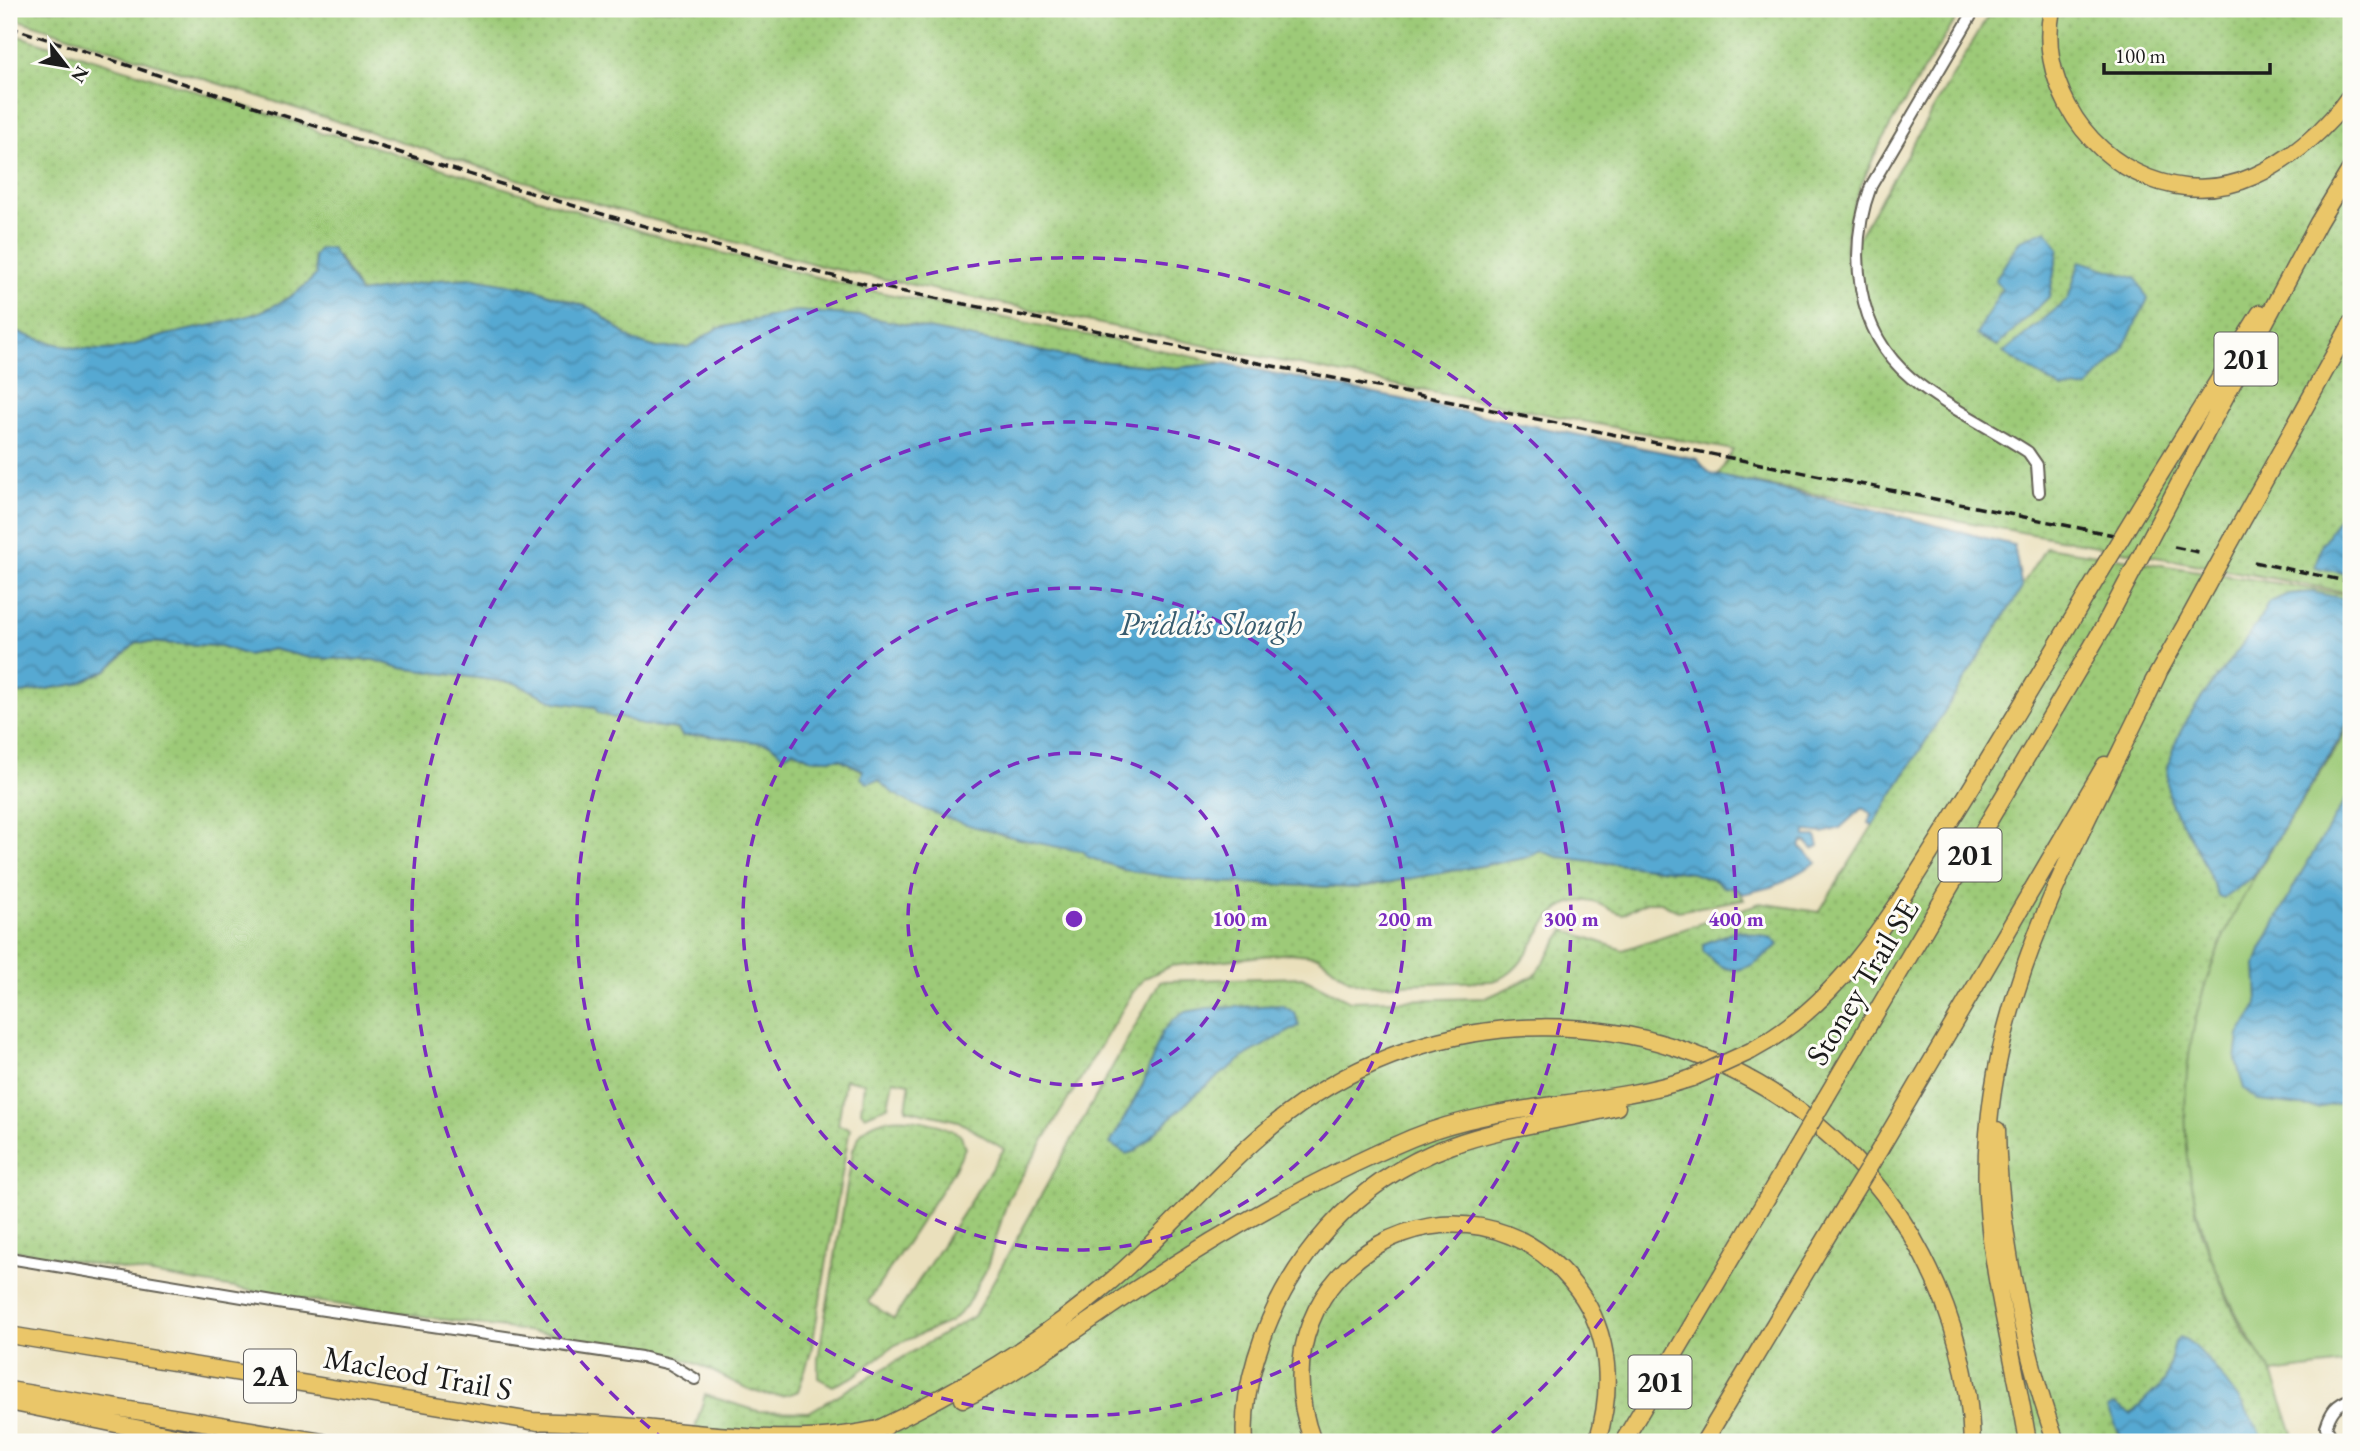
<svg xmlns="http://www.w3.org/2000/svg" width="2360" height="1451" font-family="'EB Garamond',serif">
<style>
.grass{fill:url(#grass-dots);stroke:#5c734a;stroke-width:2}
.park{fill:#9dca78;stroke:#5c734a;stroke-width:2}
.water{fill:url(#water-waves);stroke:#3a6277;stroke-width:2}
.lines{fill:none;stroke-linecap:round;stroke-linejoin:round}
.minor-casing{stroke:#646154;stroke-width:14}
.highway-casing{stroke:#646154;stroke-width:19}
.minor{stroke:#fff;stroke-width:10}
.highway{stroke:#eac669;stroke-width:16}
.rail{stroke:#1c1c1c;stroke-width:3.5;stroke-dasharray:10 5;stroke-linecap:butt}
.highway-bridge-casing{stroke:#646154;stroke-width:19;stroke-linecap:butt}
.highway-bridge{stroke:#eac669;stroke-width:16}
.ring{fill:none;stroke:#7b2cbf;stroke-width:3.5;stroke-dasharray:12 9}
.labels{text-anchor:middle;stroke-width:6;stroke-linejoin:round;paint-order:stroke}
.shield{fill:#fdfcf7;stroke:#605f5e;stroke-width:2}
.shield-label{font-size:30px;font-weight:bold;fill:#1c1c1c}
.street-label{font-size:32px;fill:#1c1c1c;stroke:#fdfcf7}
.water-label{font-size:33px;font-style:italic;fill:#375b6e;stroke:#fdfcf7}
.centre{fill:#7b2cbf;stroke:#fdfcf7;stroke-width:3.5}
.ring-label{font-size:21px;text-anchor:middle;font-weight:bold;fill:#7b2cbf;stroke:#fdfcf7;stroke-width:6;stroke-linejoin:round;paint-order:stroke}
</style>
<defs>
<pattern id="grass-dots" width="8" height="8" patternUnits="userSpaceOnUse" patternTransform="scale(1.75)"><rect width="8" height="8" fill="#9dca78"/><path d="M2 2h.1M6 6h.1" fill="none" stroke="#87ad67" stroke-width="1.8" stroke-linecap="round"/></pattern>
<pattern id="water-waves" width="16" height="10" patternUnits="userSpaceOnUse" patternTransform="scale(1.75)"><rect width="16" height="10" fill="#57a9d2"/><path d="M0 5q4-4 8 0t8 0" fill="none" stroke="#4789aa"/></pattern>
</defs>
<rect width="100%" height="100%" fill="#fdfcf7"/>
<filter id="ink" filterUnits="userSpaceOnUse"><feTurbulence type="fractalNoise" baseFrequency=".0143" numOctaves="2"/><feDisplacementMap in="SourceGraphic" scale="14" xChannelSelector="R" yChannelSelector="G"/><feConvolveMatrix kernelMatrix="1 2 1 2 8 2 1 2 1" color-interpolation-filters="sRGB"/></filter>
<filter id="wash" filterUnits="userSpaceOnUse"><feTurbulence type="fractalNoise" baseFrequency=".00686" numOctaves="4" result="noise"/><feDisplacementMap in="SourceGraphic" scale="28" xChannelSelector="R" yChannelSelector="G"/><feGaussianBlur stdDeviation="1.57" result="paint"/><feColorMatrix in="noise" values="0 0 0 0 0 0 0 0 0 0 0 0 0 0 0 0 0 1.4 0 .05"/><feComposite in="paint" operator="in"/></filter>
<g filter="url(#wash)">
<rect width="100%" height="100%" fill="#eae0bc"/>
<path class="grass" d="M9,9h1953c-37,63 -122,177 -116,249l146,-249h359v584l-633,-117 15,-26 -312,-60 -596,-123 -225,-62 -591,-188z
M9,33l299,93 14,8h11l333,105 198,50 359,74 -47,5 -91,-8 -223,-44 -67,-5 -79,18 -28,19h-31l-23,-7 -41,-32 -58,-20 -60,-11 -37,2 -78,13 -22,-37 -24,1 2,18c-41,43 -90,46 -145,59 -22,5 -46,16 -68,16 -32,1 -64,-11 -94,-20z
M2046,547l305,48v129l-103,167 -26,49 -23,69 -12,60 8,137 7,28 25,64 16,33 29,42 24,69h-1605l14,-47 53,16 51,1 165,-96 186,-335 142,-4 48,24 136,-3 48,-22 31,-46 58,20 137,-47 59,9z
M137,642l84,4 26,9 25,-6 39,9 63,2 27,8 114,15 41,19 39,5 47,18 36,4 4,7 21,-1 67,9 23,6 18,9h29l115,59 48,17 79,16 6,6 37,13 69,11 163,7 168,-30 15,-7 19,6 133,16 24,8 7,6 14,2 7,10 -66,12 -17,-9h-15l-23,12c-13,-2 -22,-13 -36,-13 -54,-2 -48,70 -95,80l-126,4 -18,-6 -30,-23 -28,-3 -120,13 -25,12 -12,14 -125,207 -22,71 -21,38 -15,14 -55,23 -42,32 -20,9 -15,-8v-19l35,-209c3,-6 5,-14 10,-19 23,-23 74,-10 98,4l4,13 -12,24 -85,130 26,17 110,-170 -46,-28 -52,-12 4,-26 -17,-3 -5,26 -23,10 -4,-5 3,-28 -19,-4 -7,46 12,3 -39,224 -13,39c-32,15 -64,-10 -92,-23 -24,-11 -49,-16 -74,-22l-332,-47 -291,-49v-555l68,-11 30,-14z"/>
<path class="park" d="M2351,724v639l-79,10c-90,-131 -115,-281 -51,-431 32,-73 88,-149 130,-218z"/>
<path class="water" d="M2047,230l12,19 -10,48 -52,49 -21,-11 26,-46 -7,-9 25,-40z
M331,248l29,45 78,-13 37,-2 60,11 58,20 41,32 23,7 31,-1 28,-18 79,-18 67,5 223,44 91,8 47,-5 474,96 13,15 157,34 147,37 8,43 -149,237 -4,-2 3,-9 -10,-6 -22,20 -17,5 -16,-2 -2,5h11l3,10 -6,3 -8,-8 -4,2v5l16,14 -42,24 -32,8 -6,-5 -14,-2 -7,-6 -24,-8 -134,-16 -18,-6 -15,7 -168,30 -163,-7 -69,-11 -37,-13 -6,-6c-45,-6 -178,-36 -203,-71l-12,3 -6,-5 2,-8 -23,-11h-29l-18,-9 -9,6 -14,-12 -67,-9 -21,1 -4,-7 -36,-4 -23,-9 -5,2 -16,-5 -3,-6 -39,-5 -41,-19 -114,-15 -27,-8 -63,-2 -39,-9 -25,6 -26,-9 -84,-4 -30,28 -30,14 -68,11v-365c30,9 62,21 94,20 22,0 46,-11 68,-16 55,-13 104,-16 145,-59l-2,-18 5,-8z
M2080,261l56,17 12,21 -27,53 -34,36 -25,1 -59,-36 65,-54z
M2351,498v77l-36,-8 7,-23z
M2312,592l39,8v115l-12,25 -86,137 -29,21 -6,-2c-8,-19 -16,-39 -27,-58 -5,-10 -14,-21 -19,-32 -28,-70 69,-142 96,-203l20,-9z
M2351,791v310l-34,7 -58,-7 -15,-12 -8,-29 3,-25 19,-31 -2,-39 5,-15 36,-70z
M1738,930l34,8 6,7c-27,23 -46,39 -75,6v-7z
M1282,1005l13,8 4,13 -51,28 -51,39 -61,58 -10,3 -16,-10 33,-60 19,-52 10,-11 13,-9 23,-4z
M2180,1337c22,6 70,77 82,99l-2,6h-137l-15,-34 6,-4 17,10 34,-33 10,-39z"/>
</g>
<g filter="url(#ink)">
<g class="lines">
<defs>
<path id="minor" d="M1975,9l-104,177c-24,64 -16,145 40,192 35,29 79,49 117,74l9,13 2,27
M9,1258l275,46 357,53 29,7 25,15
M2334,1442l-8,-15c5,-16 10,-23 25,-28"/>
<path id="highway" d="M2052,9c-7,36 0,66 16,97 35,66 116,102 186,70 38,-17 74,-48 97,-82
M2154,484l106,-171
M2173,495l145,-272 33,-55
M2224,554l127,-230
M2153,682l34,-60
M1751,1051c91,-49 144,-142 197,-226 48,-76 93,-153 138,-229
M1825,1099l279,-473 41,-78
M1997,1130c2,98 26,220 59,312
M1880,1149l225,-384
M9,1335l529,87
M9,1390l314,52
M963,1399c62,-30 117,-73 175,-111 86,-57 178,-110 274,-150 89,-37 189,-30 280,-60
M9,1402l195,40
M530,1421c45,1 89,4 133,9 76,7 148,16 223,-3
M876,1430c87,-41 162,-86 235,-149 61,-52 111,-117 175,-166 150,-115 360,-117 512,-5 106,78 169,201 174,332
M598,1433l53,9
M1245,1442c-2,-28 3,-57 11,-84 29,-97 98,-177 194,-212 54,-20 111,-25 167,-39
M1313,1442c-67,-179 156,-298 265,-152 33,45 35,100 19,152
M1623,1442l177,-300
M1704,1442l148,-247
M2028,1442c-13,-82 -36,-162 -41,-246 -9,-191 93,-356 171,-522"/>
</defs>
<use href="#minor" class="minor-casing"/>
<use href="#highway" class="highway-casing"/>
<use href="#minor" class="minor"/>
<use href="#highway" class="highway"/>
<path class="rail" d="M9,27c285,91 569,189 861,258l1244,250
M2174,547l29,6
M2254,562l97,20"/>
<defs>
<path id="highway-bridge" d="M2145,548l28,-53
M2086,596l68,-112
M2187,622l37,-68
M1692,1078l59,-27
M1800,1142l25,-43
M1852,1195l28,-46"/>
</defs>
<use href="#highway-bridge" class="highway-bridge-casing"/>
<use href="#highway-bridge" class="highway-bridge"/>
</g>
</g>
<g class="ring">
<circle cx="1074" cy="919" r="166"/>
<circle cx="1074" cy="919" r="331"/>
<circle cx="1074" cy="919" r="497"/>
<path d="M666 1441A662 662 0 1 1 1482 1441"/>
</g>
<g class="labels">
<g class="shield">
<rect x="2214.5" y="332.5" width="63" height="53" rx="5"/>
<rect x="1938.5" y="828.5" width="63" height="53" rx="5"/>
<rect x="244" y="1349.5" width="52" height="53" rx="5"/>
<rect x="1628.5" y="1355.5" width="63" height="53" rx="5"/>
</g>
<g class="shield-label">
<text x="2246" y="369">201</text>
<text x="1970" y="865">201</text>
<text x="270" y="1386">2A</text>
<text x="1660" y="1392">201</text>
</g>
<g class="street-label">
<text transform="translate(1862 982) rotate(-59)" y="11">Stoney Trail SE</text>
<text transform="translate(418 1373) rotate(10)" y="11">Macleod Trail S</text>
</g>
<g class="water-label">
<text x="1211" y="635">Priddis Slough</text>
</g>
</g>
<circle cx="1074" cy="919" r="10" class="centre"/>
<g class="ring-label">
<text x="1240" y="926">100 m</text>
<text x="1405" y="926">200 m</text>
<text x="1571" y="926">300 m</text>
<text x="1736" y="926">400 m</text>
</g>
<rect width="2360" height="1451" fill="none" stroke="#fdfcf7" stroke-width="35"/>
<g transform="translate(66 66) rotate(121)" stroke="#fdfcf7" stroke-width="5" paint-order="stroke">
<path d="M0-5L12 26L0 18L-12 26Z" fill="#1c1c1c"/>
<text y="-10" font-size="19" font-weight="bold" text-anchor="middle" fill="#1c1c1c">N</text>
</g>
<path d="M2104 63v10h166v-10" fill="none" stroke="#1c1c1c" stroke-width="3.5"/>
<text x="2115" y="63" font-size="21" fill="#1c1c1c" stroke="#fdfcf7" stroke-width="5" paint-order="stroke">100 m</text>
</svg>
